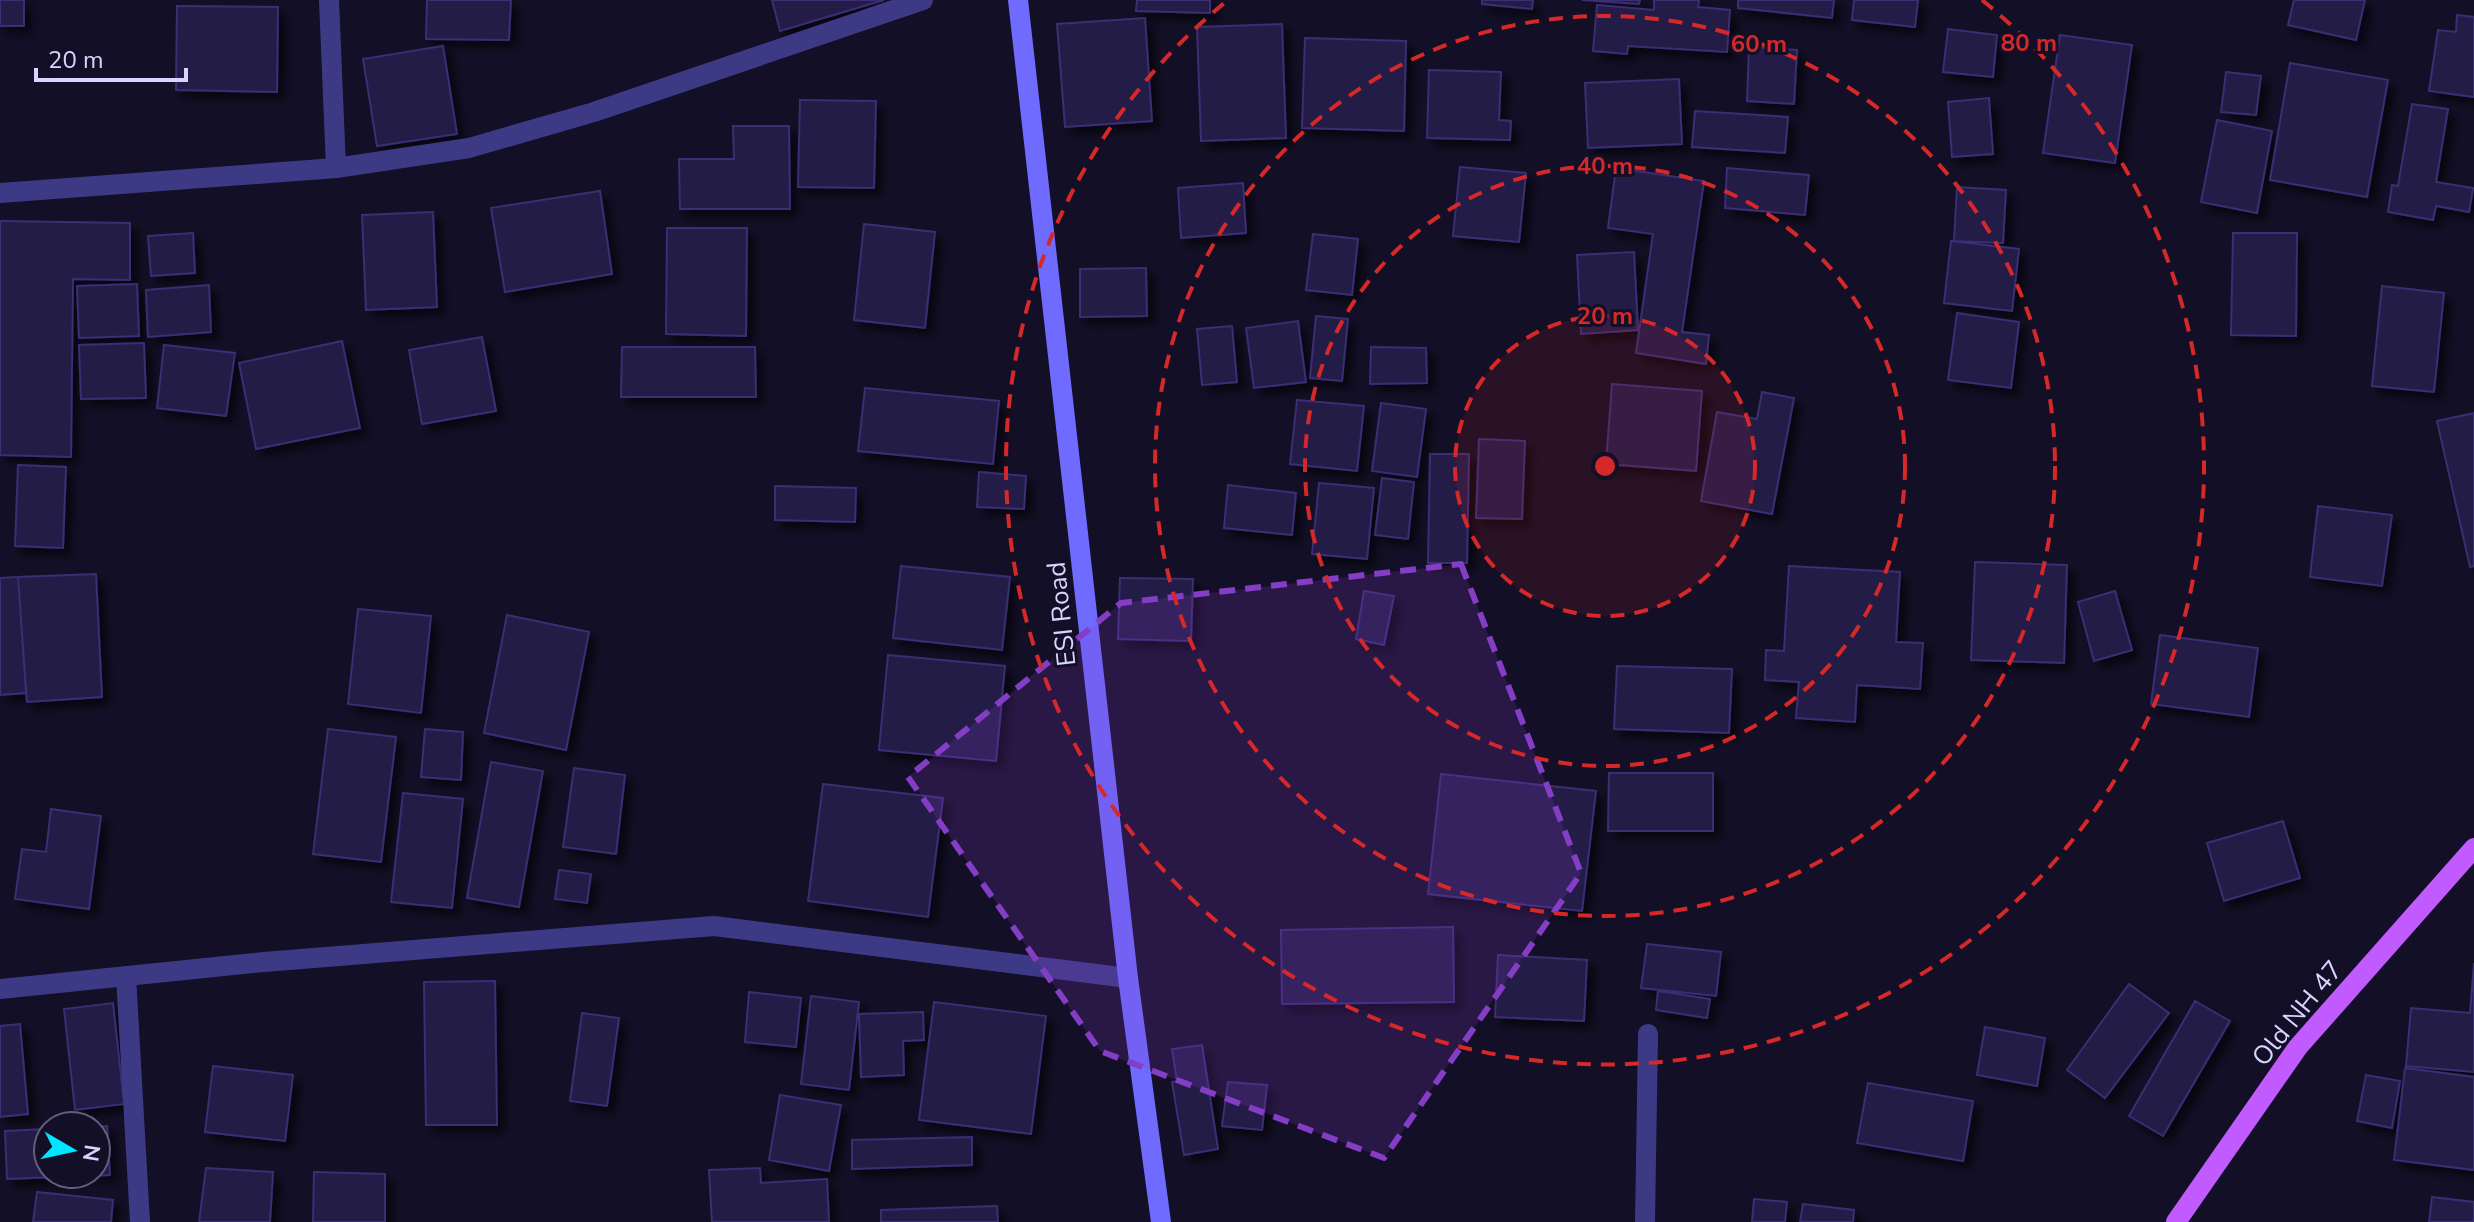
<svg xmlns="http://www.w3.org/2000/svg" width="2474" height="1222" font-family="'Nunito Sans',sans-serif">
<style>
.building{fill:#241b47;stroke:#3b2d73;stroke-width:2;filter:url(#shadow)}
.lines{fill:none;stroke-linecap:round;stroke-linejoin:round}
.minor{stroke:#3d3a85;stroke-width:20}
.secondary{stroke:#6f6bff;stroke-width:20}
.primary{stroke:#c25bff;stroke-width:20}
.marked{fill:#843dc5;fill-opacity:0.2;stroke:#843dc5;stroke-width:6;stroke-dasharray:16 10;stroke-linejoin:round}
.ring{fill:none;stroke:#d62828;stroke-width:4;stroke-dasharray:14 10}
.labels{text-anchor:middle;stroke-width:6;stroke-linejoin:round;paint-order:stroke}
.street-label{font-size:26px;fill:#d9d4ff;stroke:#130f26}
.centre{fill:#d62828;stroke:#130f26;stroke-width:4}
.ring-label{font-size:24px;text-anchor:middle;font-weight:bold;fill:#d62828;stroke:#130f26;stroke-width:6;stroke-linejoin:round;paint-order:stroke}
</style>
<defs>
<filter id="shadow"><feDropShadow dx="7" dy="7" stdDeviation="4" flood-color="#0009"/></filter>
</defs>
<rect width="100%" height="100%" fill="#130f26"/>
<path class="building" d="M0,0h24v26h-24z
M427,0h84l-2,40 -83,-1z
M772,0h112l-104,31z
M1137,0h73v13l-74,-2z
M1482,0h51l-1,9 -50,-5z
M1582,0h58l-1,4z
M1654,0h45l-1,7 32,3 -3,42 -99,-6 -1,8 -34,-3 4,-46 57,5z
M1738,0h96l-2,18 -94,-10z
M1854,0h64l-3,27 -63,-7z
M2294,0h71l-9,40 -68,-15z
M177,6l101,1 -1,85 -101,-2z
M2457,15l17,2v80l-45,-6 9,-61 18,2z
M1145,18l7,103 -87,6 -8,-103z
M1282,24l4,114 -85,3 -4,-114z
M1948,29l49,6 -4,42 -50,-5z
M2060,35l72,10 -17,118 -72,-10z
M1305,38l101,3 -2,90 -102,-3z
M443,46l14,88 -80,12 -14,-87z
M1749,47l48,3 -3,54 -47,-3z
M2290,63l98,17 -21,117 -97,-17z
M1429,70l72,2 -2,48 12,1 -1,19 -83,-2z
M2226,72l35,4 -5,39 -35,-3z
M1679,79l3,65 -94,4 -3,-65z
M1989,98l4,56 -41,3 -4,-55z
M800,100l76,1 -2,87 -76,-1z
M2412,104l36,5 -12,73 37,6 -4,24 -33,-6 -3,14 -45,-8 4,-27 6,1z
M1695,111l93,6 -3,36 -93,-6z
M2217,120l55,11 -15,82 -56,-11z
M733,126h56l1,83h-110l-1,-50h55z
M1460,167l66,6 -7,69 -66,-6z
M1616,168l88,13 -22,151 27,3 -3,29 -70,-11 17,-119 -45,-6z
M1727,168l82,7 -4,40 -80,-7z
M1243,183l3,50 -65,5 -3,-50z
M1957,187l49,3 -3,53 -49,-2z
M600,191l12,83 -107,18 -14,-84z
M433,212l4,95 -71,3 -4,-95z
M0,221l130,2v57l-57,-1 -2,178 -71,-2z
M864,224l71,8 -10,96 -71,-8z
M667,228h80l-1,108 -80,-2z
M193,233l2,40 -44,3 -3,-40z
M2233,233h64l-1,103 -65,-1z
M1313,234l45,5 -6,56 -46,-5z
M1951,241l68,8 -7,62 -68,-8z
M1634,252l4,78 -57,4 -4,-79z
M1146,268l1,48 -67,1v-48z
M137,284l2,52 -60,2 -2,-52z
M209,285l2,47 -63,5 -2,-47z
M2382,286l62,7 -10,99 -62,-6z
M1957,313l62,9 -8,66 -63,-8z
M1316,316l32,3 -6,62 -32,-3z
M1298,321l8,61 -52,6 -8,-60z
M1232,326l5,56 -35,3 -5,-56z
M482,337l14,74 -74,13 -13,-74z
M342,341l18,87 -104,21 -17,-86z
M144,343l2,55 -65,1 -2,-54z
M164,345l71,8 -9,63 -69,-8z
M622,347h133l1,50h-135z
M1371,347l55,1 1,35 -57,1z
M1612,384l90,7 -6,80 -90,-7z
M865,388l134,13 -6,63 -135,-13z
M1762,392l32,6 -22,116 -71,-13 16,-89 40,7z
M1297,400l67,6 -7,65 -67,-7z
M1381,403l45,6 -9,68 -45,-6z
M2474,413v153l-4,1 -33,-146z
M1479,439l46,2 -3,78 -46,-1z
M1430,454h39l-2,109h-39z
M18,465l48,2 -3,81 -48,-2z
M979,472l47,4 -2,33 -47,-2z
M1382,478l32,4 -6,57 -33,-4z
M1319,483l55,5 -7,71 -55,-5z
M1228,485l68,8 -4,42 -68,-7z
M775,486l81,2 -1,34 -80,-2z
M2318,506l74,9 -10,71 -72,-9z
M1975,562l92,3 -3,98 -93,-3z
M901,566l109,11 -8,73 -109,-12z
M1789,566l111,6 -4,70 27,1 -3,46 -63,-4 -2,37 -59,-4 3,-36 -34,-2 1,-30 18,1z
M96,574l6,123 -75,5 -9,-125z
M18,577l8,116 -26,2v-117z
M1120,578l73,1 -2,62 -73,-2z
M1364,591l30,5 -10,49 -28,-6z
M2115,591l17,59 -38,11 -16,-59z
M358,609l73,7 -10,97 -73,-9z
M507,615l82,17 -23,118 -82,-17z
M2160,635l98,13 -9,69 -98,-13z
M888,655l117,11 -9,95 -117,-11z
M1617,666l115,3 -3,64 -115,-4z
M328,729l68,8 -15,125 -68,-8z
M425,729l38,3 -2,48 -40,-3z
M491,762l52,9 -24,136 -52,-9z
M574,768l51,7 -9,79 -53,-7z
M1609,773h104v58h-105z
M1441,774l155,17 -14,120 -154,-17z
M823,784l120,14 -15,119 -120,-16z
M403,793l60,6 -11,109 -61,-6z
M51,809l50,7 -12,93 -74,-10 7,-50 24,3z
M2283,821l17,57 -76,23 -17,-58z
M559,870l32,4 -4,29 -32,-4z
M1453,927l1,75 -172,2 -1,-74z
M1647,944l74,8 -5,44 -75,-8z
M1498,955l89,5 -3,61 -89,-4z
M2474,963v109l-68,-6 5,-58 59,5z
M495,981l2,144h-71l-2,-143z
M2129,984l40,29 -64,85 -38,-28z
M1658,991l52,8 -3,19 -51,-8z
M749,992l52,6 -5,49 -51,-5z
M811,996l48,6 -10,88 -48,-6z
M2195,1001l35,20 -67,115 -34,-20z
M934,1002l112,14 -15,118 -112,-14z
M113,1003l11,101 -49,6 -11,-101z
M923,1012l1,28 -21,1 1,34 -43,2 -2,-63z
M582,1013l37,5 -12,88 -37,-5z
M20,1024l8,90 -28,3v-91z
M1985,1027l60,11 -8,48 -60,-11z
M1202,1045l16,104 -34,6 -12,-73 5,-1 -5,-32z
M213,1066l80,9 -8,66 -80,-9z
M2405,1068l69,9v93l-80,-10z
M2366,1075l34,6 -8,47 -35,-7z
M1228,1082l39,3 -5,45 -40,-4z
M1868,1083l105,18 -10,60 -106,-18z
M780,1095l61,10 -12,66 -60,-11z
M107,1126l3,49 -103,4 -2,-48 43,-2v45h48v-47z
M972,1137v28l-120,4v-29z
M206,1168l67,4 -3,50h-71z
M760,1168l1,15 66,-4 2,43h-117l-3,-52z
M314,1172l71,2v48h-72z
M37,1192l76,8 -2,22h-78z
M2432,1197l42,5v20h-45z
M1754,1199l33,3 -2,20h-33z
M1803,1204l51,6 -1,12h-53z
M997,1206l1,16h-117v-12z"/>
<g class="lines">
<path class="minor" d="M329,0l7,168
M0,193l336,-25 133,-20 125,-36 329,-112
M126,976l14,246
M0,989l264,-27 450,-36 414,52
M1645,1222l3,-188"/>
<path class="secondary" d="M1018,0l110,978 33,244"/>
<path class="primary" d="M2176,1222l122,-175 176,-199"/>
</g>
<path class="marked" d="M1461,564l120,309 -197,285 -284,-107 -192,-274 213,-174z"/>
<circle cx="1605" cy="466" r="150" fill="#d62828" fill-opacity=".12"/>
<g class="ring">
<circle cx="1605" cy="466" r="150"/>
<circle cx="1605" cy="466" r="300"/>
<circle cx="1605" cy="466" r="450"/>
<path d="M1982 0A599 599 0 1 1 1228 0"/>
</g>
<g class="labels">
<g class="street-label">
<text transform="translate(1061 614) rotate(-96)" y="9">ESI Road</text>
<text transform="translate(2297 1013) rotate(-51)" y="9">Old NH 47</text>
</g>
</g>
<circle cx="1605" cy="466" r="12" class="centre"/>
<g class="ring-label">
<text x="2029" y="51">80 m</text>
<text x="1759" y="52">60 m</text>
<text x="1605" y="174">40 m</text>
<text x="1605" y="324">20 m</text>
</g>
<g transform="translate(72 1150) rotate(99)"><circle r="38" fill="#130f26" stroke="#625e7d" stroke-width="2"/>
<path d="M0-6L14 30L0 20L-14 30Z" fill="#00e5ff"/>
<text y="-12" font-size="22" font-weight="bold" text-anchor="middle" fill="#d9d4ff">N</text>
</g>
<path d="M36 68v12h150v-12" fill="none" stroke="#d9d4ff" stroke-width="4"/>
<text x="48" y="68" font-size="24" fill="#d9d4ff" stroke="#130f26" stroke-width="6" paint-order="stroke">20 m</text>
</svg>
